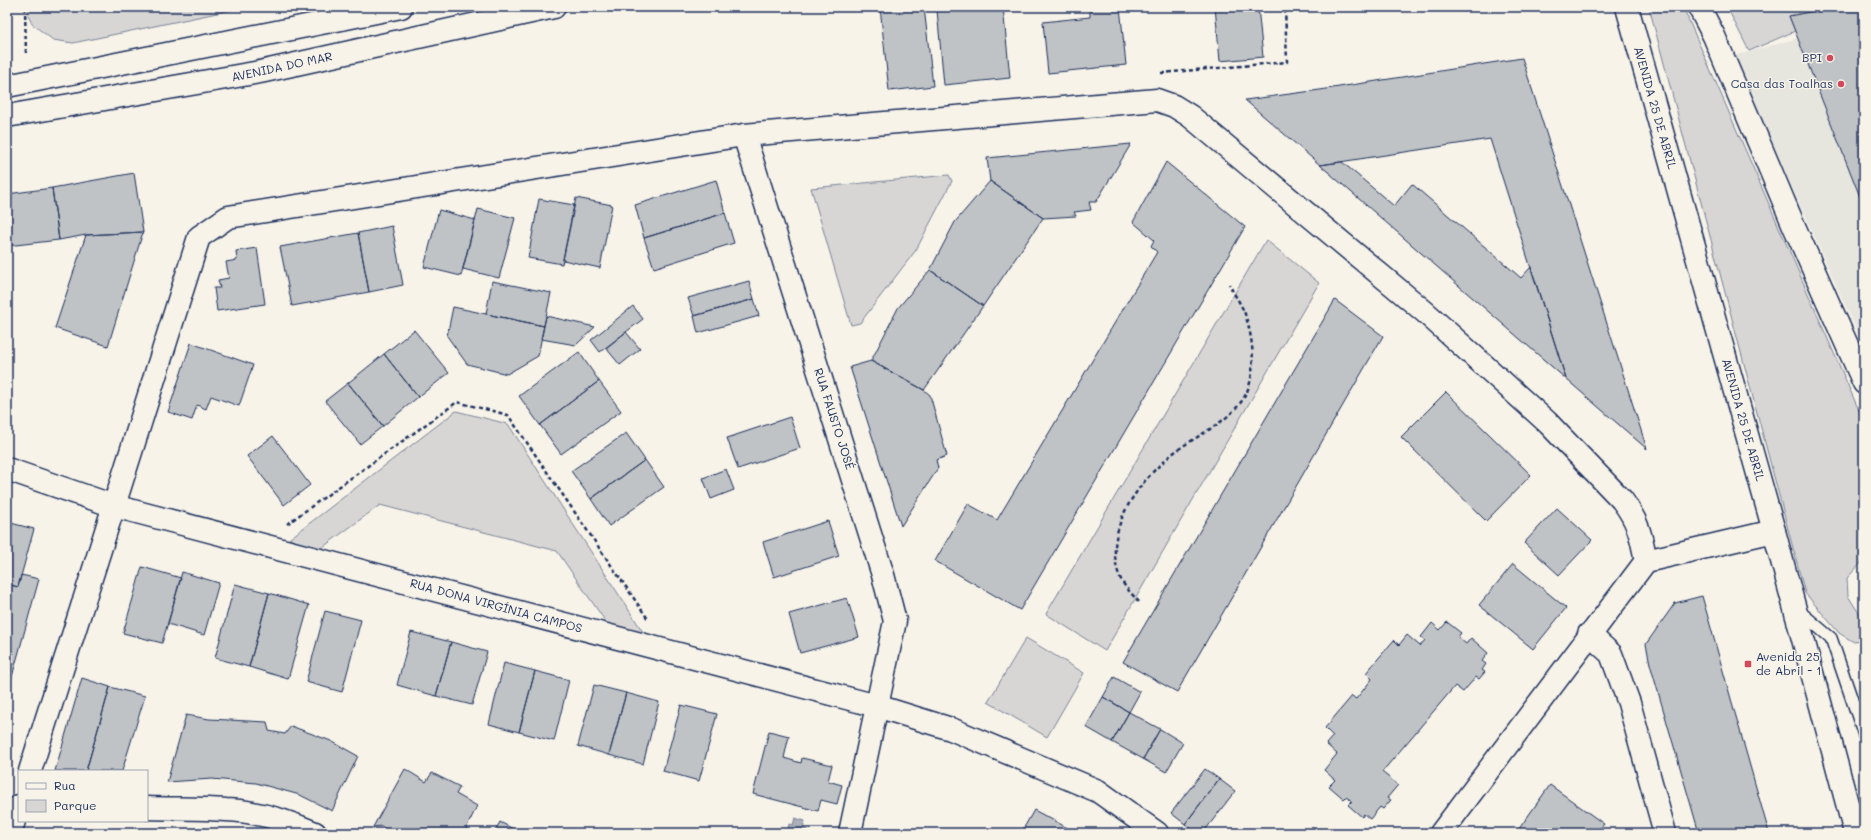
<svg xmlns="http://www.w3.org/2000/svg" width="1871" height="840" font-family="Mali,sans-serif">
<style>
.built{fill:#e6e5de}
.green{fill:#d7d6d4;stroke:#798299}
.water{fill:#acb0b9;stroke:#727c95}
.building{fill:#c0c3c5;stroke:#1b2f5e}
.lines{fill:none;stroke-linecap:round;stroke-linejoin:round}
.service-casing{stroke:#1b2f5e;stroke-width:14}
.minor-casing{stroke:#1b2f5e;stroke-width:25}
.secondary-casing{stroke:#1b2f5e;stroke-width:25}
.primary-casing{stroke:#1b2f5e;stroke-width:25}
.path{stroke:#1b2f5e;stroke-width:2.5;stroke-dasharray:4 3;stroke-linecap:butt}
.service{stroke:#f7f3e8;stroke-width:11}
.minor{stroke:#f7f3e8;stroke-width:22}
.secondary{stroke:#f7f3e8;stroke-width:22}
.primary{stroke:#f7f3e8;stroke-width:22}
.poi-dot{fill:#d1495b;stroke:#f7f3e8;stroke-width:1.5}
.labels{text-anchor:middle;stroke-width:3;stroke-linejoin:round;paint-order:stroke}
.poi-label{font-size:12px;fill:#1b2f5e;stroke:#f7f3e8;text-anchor:end}
.street-label{font-size:12px;fill:#1b2f5e;stroke:#f7f3e8}
</style>
<rect width="100%" height="100%" fill="#f7f3e8"/>
<filter id="ink" filterUnits="userSpaceOnUse"><feTurbulence type="fractalNoise" baseFrequency=".025" numOctaves="2"/><feDisplacementMap in="SourceGraphic" scale="8" xChannelSelector="R" yChannelSelector="G"/><feConvolveMatrix kernelMatrix="1 2 1 2 8 2 1 2 1" color-interpolation-filters="sRGB"/></filter>
<g filter="url(#ink)">
<path class="built" d="M1864,20v327l-131,-291z"/>
<path class="green" d="M29,7h217l-173,36 -20,-3 -21,-16 -4,-9z
M1649,7h34l181,415v138l-17,18 1,18 16,25v19l-12,1 -13,-8 -34,-40z
M1727,7h108l-46,9 6,15 -46,20z
M949,175l3,6 -36,69 -56,73 -9,2 -40,-137z
M1266,240l53,43 -214,368 -59,-37z
M456,411l52,13 137,211 -35,-7 -53,-77 -177,-46 -61,45 -30,-11z
M1026,638l58,35 -37,64 -59,-35z"/>
<path class="water" d="M795,818l10,3 -2,7 4,2 -1,3h-19l2,-9 4,1z"/>
<path class="building" d="M880,7h44l9,79 -44,5z
M968,7h35l7,71 -66,7 -7,-75z
M1090,7h30l6,58 -78,8 -5,-51 47,-5z
M1215,7h43l5,50 -43,4z
M1835,7h29v200l-75,-191z
M1522,58l125,391 -81,-70 -76,-240 -170,26 -75,-65 75,-10z
M1131,144l-35,58h-7l2,8 -17,2 2,4 -33,2 -53,-37 -3,-23z
M1166,162l79,65 -225,383 -85,-49 33,-57 29,16 160,-268 -6,-6 3,-6 -21,-18z
M1342,162l52,44 18,-22 109,94 10,-11 35,112 -246,-214z
M134,173l9,59 -57,3 -27,5 -7,-52z
M716,180l9,33 -81,25 -9,-33z
M990,181l53,37 -60,88 -53,-36 25,-48z
M52,188l7,52 -52,6v-52z
M576,198l36,7 -12,63 -37,-8z
M539,199l35,6 -12,59 -34,-6z
M478,209l37,9 -16,60 -36,-9z
M439,210l36,10 -14,56 -37,-9z
M725,213l9,30 -80,25 -10,-30z
M392,226l11,59 -34,7 -11,-59z
M143,232l-35,114 -53,-18 31,-93z
M358,233l11,59 -77,14 -12,-59z
M257,248l8,56 -48,7 -3,-23h6l-2,-8 11,-2 -3,-16 11,-2 -1,-9z
M930,270l53,36 -59,84 -53,-29 27,-53z
M492,281l59,12 -7,33 -58,-12z
M749,281l5,18 -60,17 -6,-18z
M754,299l5,17 -61,17 -4,-17z
M1335,300l48,36 -206,356 -54,-30z
M633,306l10,13 -43,33 -9,-12z
M453,307l91,19 -6,30 -31,18 -40,-10 -20,-28z
M546,316l49,11 -19,18 -35,-6z
M414,330l35,43 -31,24 -34,-43z
M626,332l14,17 -20,16 -14,-17z
M191,343l62,22 -14,41 -28,-10 -5,13 -9,-4 -5,15 -24,-8z
M579,352l20,29 -59,44 -21,-29z
M384,354l34,43 -35,29 -35,-43z
M871,361l53,29 6,5 17,61 -11,4 2,8 -37,58 -51,-159z
M599,381l22,30 -60,43 -21,-29z
M348,383l35,43 -23,18 -35,-43z
M1446,392l85,83 -45,46 -85,-84z
M790,417l10,31 -62,21 -11,-31z
M626,433l19,27 -54,39 -20,-28z
M273,436l37,49 -26,20 -37,-49z
M645,460l19,27 -55,39 -18,-27z
M726,469l8,21 -23,9 -8,-21z
M1557,508l35,32 -33,35 -35,-32z
M828,521l11,35 -65,21 -11,-35z
M7,522l27,7 -16,58 -11,-3z
M1513,564l53,44 -33,41 -54,-44z
M142,567l39,11 -19,65 -39,-10z
M182,572l37,11 -15,52 -36,-11z
M21,575l18,4 -32,116v-111l11,3z
M235,584l34,9 -20,74 -34,-9z
M269,593l40,12 -21,74 -39,-12z
M1702,596l14,50 53,187h-70l-49,-169 -4,-20 29,-41z
M847,598l12,39 -59,16 -11,-39z
M325,611l36,9 -19,72 -36,-10z
M1447,622l14,11 -3,4 8,7 5,-6 17,15 -6,8 4,3 -4,6 3,2 -6,7 -3,-2 -13,15 -8,-6 -73,86 16,13 -11,13 4,2 -8,9 -3,-2 -10,12 -6,-5 -2,3 -14,-12 4,-4 -6,-4 -2,2 -15,-13 6,-6 -11,-10 13,-16 -11,-10 7,-8 -8,-8 27,-32 4,3 16,-20 -6,-6 28,-33 5,5 8,-10 13,11 5,-6 -4,-3 11,-14 8,7z
M411,632l40,10 -15,54 -39,-11z
M451,642l36,10 -15,53 -36,-9z
M504,663l31,8 -16,61 -30,-8z
M535,671l34,9 -15,61 -35,-9z
M1114,677l26,15 -11,20 -26,-15z
M82,678l28,9 -24,84h-31z
M594,685l32,8 -17,62 -31,-9z
M110,687l35,9 -23,75h-36z
M626,693l33,9 -16,62 -34,-9z
M1103,697l26,15 -17,30 -26,-15z
M681,705l36,9 -18,67 -36,-10z
M1129,712l31,17 -17,30 -31,-17z
M186,715l23,4 58,3 2,9 16,3 6,-8 40,15 27,15 -26,55 -32,-16 -44,-12 -44,-4 -45,3z
M1160,729l23,14 -17,29 -23,-13z
M769,731l20,5 -5,22 17,5 1,-5 30,7 -4,16 14,4 -5,19 -16,-4 -3,11 -65,-17z
M405,769l21,13 6,-9 28,14 -4,7 21,12 -13,27h-75l-7,-7 -9,1z
M1205,769l14,10 -34,45 -14,-11z
M1219,779l16,12 -32,42h-6l-12,-9z
M1550,785l54,39 -7,9h-81z
M1034,810l43,23h-56z
M500,822l21,11h-27z"/>
<g class="lines">
<defs>
<path id="service" d="M1798,610l33,28 33,97"/>
<path id="minor" d="M744,135l139,440 12,46 -45,212
M7,469l107,37 763,200 74,23 147,62 59,42
M1589,634l22,20 18,49 36,130
M30,771l169,-534 29,-20 516,-82 413,-35 17,6 16,10 235,196 122,110 75,78c16,21 19,35 24,61
M147,808c26,1 53,0 79,2 30,1 62,11 89,23
M10,833l9,-27
M1441,833l205,-272 128,-30"/>
<path id="secondary" d="M7,86l394,-79
M7,116l253,-44 294,-65"/>
<path id="primary" d="M1627,7l147,524 81,302
M1699,7l15,29 80,190 70,157"/>
</defs>
<use href="#service" class="service-casing"/>
<use href="#minor" class="minor-casing"/>
<use href="#secondary" class="secondary-casing"/>
<use href="#primary" class="primary-casing"/>
<path class="path" d="M25,7l1,49
M1161,73l126,-11 -2,-55
M287,524l170,-122 51,13 140,204
M1139,602c-7,-8 -16,-16 -20,-27 -17,-47 22,-97 57,-124 23,-17 56,-30 70,-57 11,-24 7,-56 -1,-80 -4,-10 -11,-20 -16,-30"/>
<use href="#service" class="service"/>
<use href="#minor" class="minor"/>
<use href="#secondary" class="secondary"/>
<use href="#primary" class="primary"/>
</g>
</g>
<g class="poi-dot">
<circle cx="1830" cy="58" r="4"/>
<circle cx="1841" cy="84" r="4"/>
<rect x="1744" y="660" width="8" height="8" rx="2"/>
</g>
<g class="labels">
<g class="poi-label">
<text x="1822" y="62">BPI</text>
<text x="1833" y="88">Casa das Toalhas</text>
<text x="1756" y="661" text-anchor="start">Avenida 25<tspan x="1756" dy="14">de Abril - 1</tspan></text>
</g>
<g class="street-label">
<text transform="translate(282 67) rotate(-12)" y="4">AVENIDA DO MAR</text>
<text transform="translate(1655 108) rotate(74)" y="4">AVENIDA 25 DE ABRIL</text>
<text transform="translate(834 419) rotate(72)" y="4">RUA FAUSTO JOSÉ</text>
<text transform="translate(1743 420) rotate(74)" y="4">AVENIDA 25 DE ABRIL</text>
<text transform="translate(496 606) rotate(15)" y="4">RUA DONA VIRGÍNIA CAMPOS</text>
</g>
</g>
<rect width="1871" height="840" fill="none" stroke="#f7f3e8" stroke-width="24"/>
<rect x="12" y="12" width="1847" height="816" fill="none" stroke="#1b2f5e" stroke-width="1.5" filter="url(#ink)"/>
<rect x="18" y="770" width="130" height="52" fill="#f7f3e8" stroke="#9fa5b1"/>
<rect x="26" y="783" width="20" height="6" fill="#f7f3e8" stroke="#9fa5b1"/>
<text x="54" y="790" font-size="12" fill="#1b2f5e">Rua</text>
<rect x="26" y="800" width="20" height="12" fill="#d7d6d4" stroke="#9fa5b1"/>
<text x="54" y="810" font-size="12" fill="#1b2f5e">Parque</text>
</svg>
